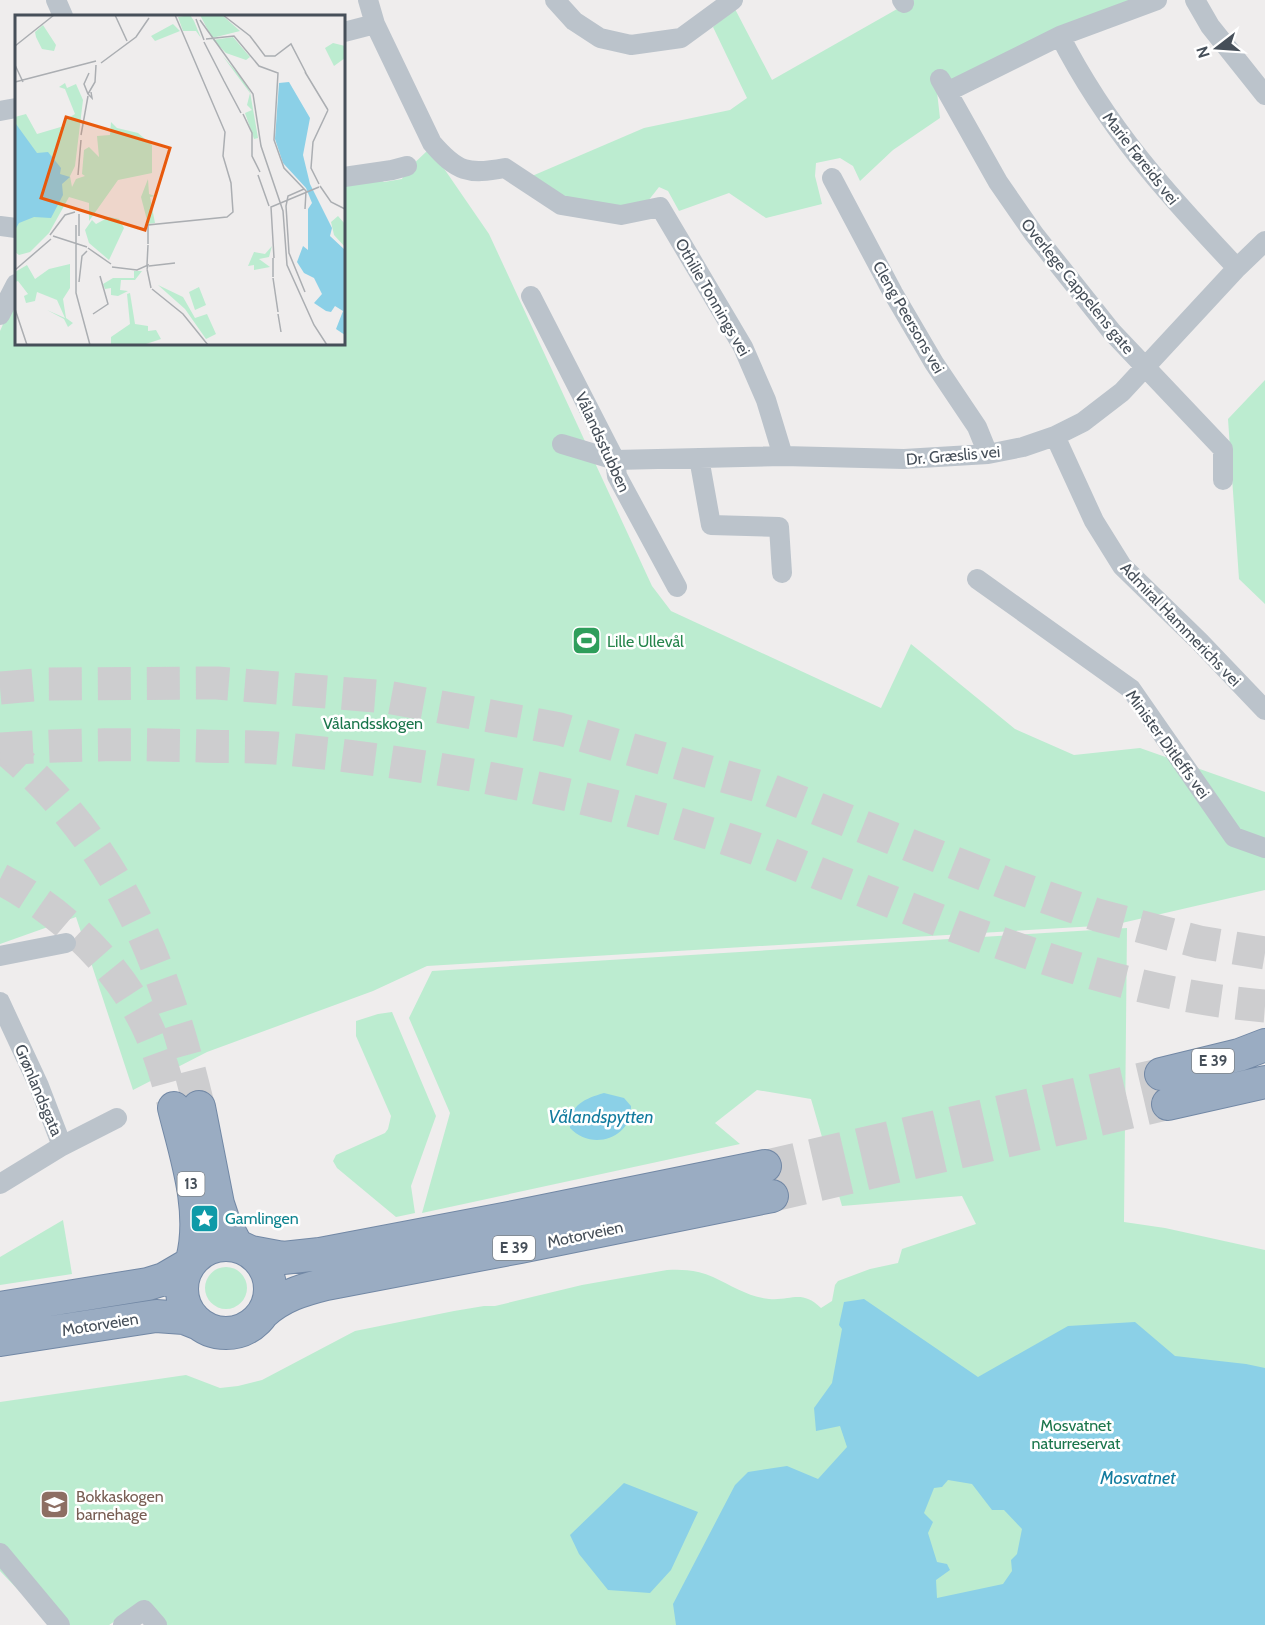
<svg xmlns="http://www.w3.org/2000/svg" width="1265" height="1625" font-family="Cabin,sans-serif">
<style>
.green{fill:#bcecd0}
.water{fill:#8bd0e7;fill-rule:evenodd}
.lines{fill:none;stroke-linecap:round;stroke-linejoin:round}
.trunk-tunnel{stroke:#cdcdcf;stroke-width:32;stroke-dasharray:32 16;stroke-linecap:butt}
.motorway-tunnel{stroke:#cdcdcf;stroke-width:33;stroke-dasharray:33 16;stroke-linecap:butt}
.trunk-casing{stroke:#7288a5;stroke-width:34}
.minor{stroke:#bbc3cb;stroke-width:20}
.trunk{stroke:#9aacc2;stroke-width:32}
.labels{text-anchor:middle;stroke-width:5;stroke-linejoin:round;paint-order:stroke}
.shield{fill:#fff;stroke:#7e848b;stroke-width:1.5}
.shield-label{font-size:15px;font-weight:bold;fill:#464f59}
.street-label{font-size:16px;fill:#464f59;stroke:#fff}
.leisure-label{font-size:16px;fill:#27864d;stroke:#fff;text-anchor:start}
.park-label{font-size:16px;fill:#1b764c;stroke:#fff}
.culture-label{font-size:16px;fill:#0d838f;stroke:#fff;text-anchor:start}
.education-label{font-size:16px;fill:#785e54;stroke:#fff;text-anchor:start}
.water-label{font-size:18px;font-style:italic;fill:#137c9f;stroke:#fff}
.inset-road{fill:none;stroke:#abaeb2;stroke-width:1.5}
.view{fill:#e8590c;fill-opacity:0.15;stroke:#e8590c;stroke-width:3}
.inset-edge{fill:none;stroke:#464f59;stroke-width:3}
</style>
<rect width="100%" height="100%" fill="#efeded"/>
<path class="green" d="M913,0h219l-195,92 3,26 -47,32 -33,31 -7,-15 -13,-8 -24,5 -1,13 7,28 -56,14 -37,-25 -50,18 -11,-20 -9,-4 -11,14 -15,6 -77,-10 -24,-21 112,-48 86,-18 17,-12 -34,-71 22,-18 37,71z
M427,151l7,3 55,80 163,352 19,25 210,97 30,-64 104,85 59,26 66,-7 125,44v98l-152,35 -686,41 -54,25 -166,61 -74,38 -57,-173 -76,27v-613l16,-36v49h328v-162l33,-4 7,4 18,-3 4,-8z
M1265,380v224l-26,-25 -11,-160z
M1127,928l-3,294 41,6 100,22v375h-1110l-17,-19 -29,19h-57l-52,-54v-169l186,-27 34,13 18,-2 24,-6 93,-49 99,-20 30,-5h11l87,-21 85,-15c15,-1 31,0 46,7 18,8 35,20 56,22 23,2 32,-10 52,9l11,-7 3,-16 3,-4 32,-12 28,-6 4,-14 74,-25 -14,-28 -120,10 -31,-107 -54,-9 -42,33 25,21 -318,69 28,-100 -41,-95 23,-47z
M392,1012l44,104 -25,70 4,27 -19,4 -59,-49 -4,-7 3,-6 49,-22 3,-4 3,-13 -35,-80v-15l22,-7z
M63,1220l9,54 -72,11v-28z
M205 1288a21 21 0 1 1 42 0a21 21 0 1 1-42 0Z"/>
<path class="water" d="M604,1093l20,5 7,8c1,33 -40,45 -61,22 -1,-23 14,-29 34,-35z
M864,1299l114,78 90,-51 67,-4 40,34 71,8 19,4v257h-589l-3,-21 62,-119 13,-13 39,-6 31,13 29,-32 -7,-21 -24,5 -2,-23 18,-25 10,-54 -3,-4 5,-23zM948,1480l24,4 20,26h12l18,19 -5,25 -6,6 1,11 -9,13 -66,14 -1,-18 14,-10 -3,-6 -10,-2 -9,-29 5,-11 -9,-9 10,-25 8,-1z
M624,1483l74,29 -27,58 -21,23 -42,-3 -29,-36 -9,-19z"/>
<g class="lines">
<path class="trunk-tunnel" d="M0,745c117,96 165,219 199,362
M0,879c59,30 115,83 145,143 13,26 22,57 29,86
M765,1166l396,-92
M772,1196l396,-92"/>
<path class="motorway-tunnel" d="M0,688l45,-4 172,-1 170,14 173,32 205,59 243,96 89,31 102,27 66,11
M0,749c68,-5 135,-5 203,-3 24,1 48,0 72,2 160,15 320,46 473,98 29,10 57,22 85,33 140,54 281,115 432,127"/>
<defs>
<path id="trunk" d="M1161,1074l78,-19 26,-10
M1168,1104l97,-22
M199,1107l19,97 5,15 14,27
M174,1108c12,48 31,103 18,152
M182 1289a44 44 0 1 1 88 0a44 44 0 1 1-88 0Z
M251,1252l32,6 37,-4 194,-37 251,-51
M0,1308l148,-24 16,-5 24,-14
M263,1313c19,-17 39,-23 63,-29l194,-37 252,-51
M0,1340l156,-24 28,2 15,6"/>
</defs>
<use href="#trunk" class="trunk-casing"/>
<path class="minor" d="M56,0l7,16
M368,0l7,24 57,119c25,29 36,32 73,25l56,37 60,10 39,-8 83,140 23,53 17,56
M555,0l19,21 26,17 31,7 50,-7 52,-38
M902,0l2,3
M1195,0l15,26 55,69
M344,32l31,-8
M1060,36c47,92 107,158 177,232
M940,79l58,103 36,52 78,98 111,117v31
M949,91l111,-55 97,-36
M0,111l16,-3
M344,177l48,-7 15,-4
M832,178l61,115 41,70 43,64 11,27
M0,226l16,2
M531,296l84,164 2,16 60,111
M0,315l16,-31
M1055,436l39,85 28,45 78,76 65,68
M562,444l53,16 168,-4 121,3 84,-5 35,-7 32,-11 28,-14 39,-30 115,-124 28,-27
M699,458l12,67 68,2 3,46
M977,579l154,110 103,148 31,11
M0,956l66,-13
M0,1002l39,84 23,60
M0,1184l62,-38 55,-28
M0,1553l60,72
M123,1625l21,-15 13,15"/>
<use href="#trunk" class="trunk"/>
</g>
<defs>
<symbol id="stadium-square" viewBox="-11 -11 22 22"><rect x="-9" y="-9" width="18" height="18" rx="4" fill="#2e9e5b" stroke="#fff"/><path d="M0-5a6.5 5 0 1 0 0 10a6.5 5 0 1 0 0-10ZM-3.5-1.8h7v3.6h-7Z" fill="#fff"/></symbol>
<symbol id="sight-square" viewBox="-11 -11 22 22"><rect x="-9" y="-9" width="18" height="18" rx="4" fill="#0f9aa8" stroke="#fff"/><path d="M0-6L1.8-2.2L6-1.7L2.9 1.2L3.7 5.4L0 3.3L-3.7 5.4L-2.9 1.2L-6-1.7L-1.8-2.2Z" fill="#fff"/></symbol>
<symbol id="school-square" viewBox="-11 -11 22 22"><rect x="-9" y="-9" width="18" height="18" rx="4" fill="#8d6e63" stroke="#fff"/><path d="M0-5L7-2L0 1L-7-2ZM-4 1L0 2.5L4 1V4Q0 6-4 4Z" fill="#fff"/></symbol>
</defs>
<g fill-rule="evenodd">
<use href="#stadium-square" x="570" y="624" width="33" height="33"/>
<use href="#sight-square" x="188" y="1202" width="33" height="33"/>
<use href="#school-square" x="38" y="1488" width="33" height="33"/>
</g>
<g class="labels">
<g class="shield">
<rect x="1192" y="1049" width="42" height="24" rx="4.5"/>
<rect x="177.5" y="1172" width="27" height="24" rx="4.5"/>
<rect x="493" y="1236" width="42" height="24" rx="4.5"/>
</g>
<g class="shield-label">
<text x="1213" y="1066">E 39</text>
<text x="191" y="1189">13</text>
<text x="514" y="1253">E 39</text>
</g>
<g class="street-label">
<text transform="translate(1141 158) rotate(52)" y="6">Marie Føreids vei</text>
<text transform="translate(1078 286) rotate(51)" y="6">Overlege Cappelens gate</text>
<text transform="translate(713 297) rotate(60)" y="6">Othilie Tonnings vei</text>
<text transform="translate(909 317) rotate(60)" y="6">Cleng Peersons vei</text>
<text transform="translate(603 442) rotate(65)" y="6">Vålandsstubben</text>
<text transform="translate(953 455) rotate(-5)" y="6">Dr. Græslis vei</text>
<text transform="translate(1181 624) rotate(46)" y="6">Admiral Hammerichs vei</text>
<text transform="translate(1168 744) rotate(54)" y="6">Minister Ditleffs vei</text>
<text transform="translate(39 1090) rotate(67)" y="6">Grønlandsgata</text>
<text transform="translate(585 1234) rotate(-12)" y="6">Motorveien</text>
<text transform="translate(100 1324) rotate(-9)" y="6">Motorveien</text>
</g>
<g class="leisure-label">
<text x="607" y="647">Lille Ullevål</text>
</g>
<g class="park-label">
<text x="373" y="729">Vålandsskogen</text>
<text x="1076" y="1431">Mosvatnet<tspan x="1076" dy="18">naturreservat</tspan></text>
</g>
<g class="culture-label">
<text x="225" y="1224">Gamlingen</text>
</g>
<g class="education-label">
<text x="76" y="1502">Bokkaskogen<tspan x="76" dy="18">barnehage</tspan></text>
</g>
<g class="water-label">
<text x="601" y="1123">Vålandspytten</text>
<text x="1138" y="1484">Mosvatnet</text>
</g>
</g>
<g transform="translate(15 15)">
<rect width="330" height="330" fill="#efeded"/>
<path d="M175,0l4,6 7,17 -5,-7h-13l-5,-14zM185,0h22l18,16 -28,7zM158,9l7,7 -25,10 -4,-5zM28,10l13,20 -2,6 -12,-2 -6,-12 -1,-5zM218,22l17,20 -4,3 -20,-7 -13,-13zM318,28l12,3v12l-11,8 -9,-18zM207,40l23,27 5,10 8,46 -4,1 -9,-26 7,-3 -5,-5 3,-12zM50,68l2,5 9,-4 7,16 -8,66 -5,10 2,11 4,-8 9,-3 -3,-2 2,-24 5,-3 10,10 -2,-21 13,-1 1,-13 6,6 21,5 14,12v28l-34,7 -29,41v-18l-20,-6 -20,36 -19,19 -11,3 -4,-3v-135l11,-3 11,20 27,-8 -1,-5 12,-7 -10,-25 -6,-2zM133,164l1,15 6,2 -5,1 5,26 -7,1 -7,-27zM323,201l7,8v23l-11,-12 -3,-13zM94,202l10,2 5,9 -15,32 -20,-17 -4,-13 7,-10 4,4zM257,231l-3,11 -10,2 11,8 -16,3v-5l-6,1 6,-14 11,2zM55,249v24l-7,11 3,19 7,5 -5,4 -4,-8 -17,-9 18,8 -8,-18 -20,-8 -2,9 -9,2 -2,-7 4,-2 -10,-13 -3,1v-10l12,-7 8,14 14,-10zM119,256h8l-7,9h-14l-1,10 8,1 -10,5 -7,-1v-7l-6,1 -2,-5 10,-6h21zM143,270l25,12 12,21 12,-4 9,20 -10,5 -21,-30zM184,272l7,18 -11,5 -6,-18zM115,278l5,31 13,2v5l8,-1 5,9 -18,6h-32v-8l19,-13 -3,-30z" fill="#bcecd0"/>
<path d="M274,67l21,36 -7,37 7,29 22,44 -2,8 15,14v85l-9,-6 7,-18 -8,-5 -4,6 -5,-1 -12,-8 8,-9 -8,-16 -10,-5 -7,-11 6,-16 5,4v-41l4,-6 -6,-15 -23,-25 -8,-24 4,-56zM1,109l21,29 11,-1 13,16 -1,6 10,3 -8,7 1,11 -12,23 -17,-1 -15,6 -4,7z" fill="#8bd0e7"/>
<path class="inset-road" d="M100,0l12,26M208,0l27,21 15,20h10l16,-12 15,29M181,4l8,21M185,5l53,74 8,52 22,65 4,54 27,60 13,20M191,24l28,-3 25,30 19,7 -4,67 10,28 22,23 -1,18M189,27l20,39M0,31l39,-31M86,48l35,-26 13,-19M0,50l8,17M290,57l23,38M209,66l17,32M0,67l81,-21M76,77l1,6 -4,-4 7,-12 1,-17M73,79l-4,-10 5,-11M228,99l9,19v23l8,16M66,120l7,-39M63,160l3,-35M243,160l11,31M304,169l-8,-16 2,-26 15,-32M305,171l11,16 14,7M289,174l-16,7 -2,10 3,47 16,39M61,210v68l14,52M35,220l15,-20 10,-3M38,221l34,11M64,221v-22M133,229v-19l79,-8 6,-5 -2,-29 -8,-27 2,-24 -50,-117M73,233l23,16M259,243l-3,-51 48,-20M132,250l1,-20M134,251l26,-3M97,252l25,3 11,-5 -1,4M132,254l4,19M0,255l36,-31M258,262v-19M258,263l5,34M64,267l3,-26 5,-5M137,274l31,25 25,31M0,294l12,36M78,299l15,-10 -8,-28M263,299l3,18"/>
<path class="view" d="M51,102l104,31 -25,82 -104,-32z"/>
<rect width="330" height="330" class="inset-edge"/>
</g>
<g transform="translate(1217 48) rotate(253)" stroke="#ffffff" stroke-width="4.5" paint-order="stroke">
<path d="M0-4.5L10 22L0 15L-10 22Z" fill="#464f59"/>
<text y="-9" font-size="16" font-weight="bold" text-anchor="middle" fill="#464f59">N</text>
</g>
</svg>
